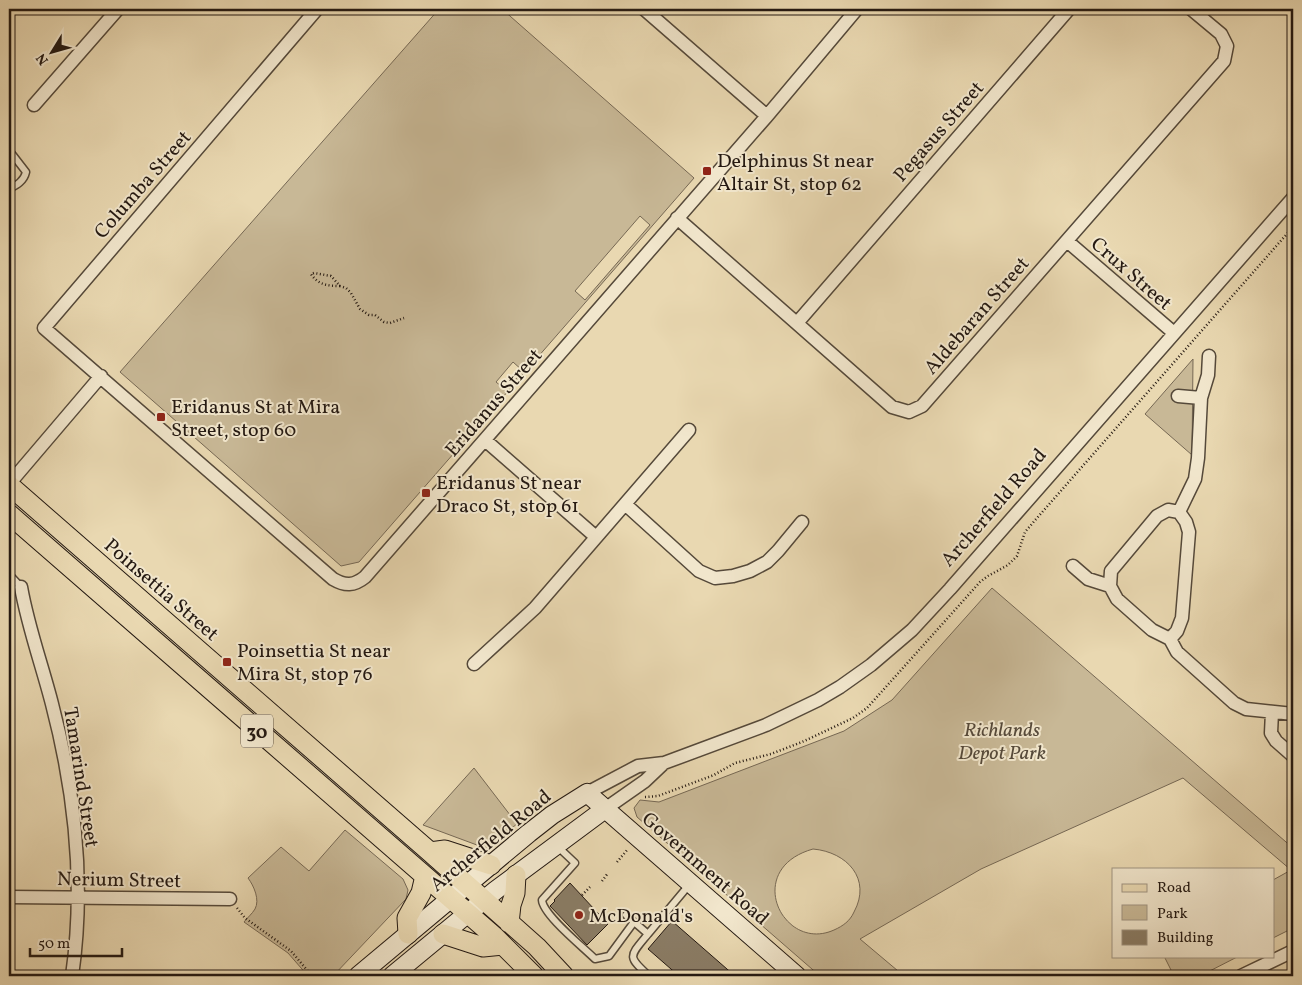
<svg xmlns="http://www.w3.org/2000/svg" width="1302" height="985" font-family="Vollkorn,serif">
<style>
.green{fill:#c8b896;stroke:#766854;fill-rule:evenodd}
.building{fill:#8a7c65;stroke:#241912}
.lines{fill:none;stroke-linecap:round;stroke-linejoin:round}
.lane-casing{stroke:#55493a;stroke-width:9}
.street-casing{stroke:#55493a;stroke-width:15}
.secondary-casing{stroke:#241912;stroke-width:20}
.primary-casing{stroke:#241912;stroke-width:21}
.path{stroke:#241912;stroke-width:2.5;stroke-dasharray:1 2.5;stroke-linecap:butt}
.lane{stroke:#f1e6cc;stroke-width:6}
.street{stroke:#f1e6cc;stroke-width:12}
.secondary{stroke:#f1e6cc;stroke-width:18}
.primary{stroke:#e9d8b1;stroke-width:19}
.poi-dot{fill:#8f2418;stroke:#f1e6cc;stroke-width:2}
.labels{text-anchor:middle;stroke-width:4;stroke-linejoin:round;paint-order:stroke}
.shield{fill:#f1e6cc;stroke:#62564a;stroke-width:1}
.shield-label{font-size:19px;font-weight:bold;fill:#241912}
.street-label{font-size:20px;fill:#241912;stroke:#f1e6cc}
.poi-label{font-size:20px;fill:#241912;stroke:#f1e6cc;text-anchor:start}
.park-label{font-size:20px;font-style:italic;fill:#55493a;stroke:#f1e6cc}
</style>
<rect width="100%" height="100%" fill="#e9d8b1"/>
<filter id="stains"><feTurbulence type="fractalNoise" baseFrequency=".004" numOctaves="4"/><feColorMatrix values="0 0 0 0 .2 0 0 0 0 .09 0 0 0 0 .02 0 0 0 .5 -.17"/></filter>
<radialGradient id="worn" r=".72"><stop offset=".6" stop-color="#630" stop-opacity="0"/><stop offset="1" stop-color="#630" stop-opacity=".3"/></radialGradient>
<path class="green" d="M439,9h63l192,169 -335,384 -18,4 -221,-194zM640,216l10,9 -65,75 -10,-9zM513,362l10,9 -17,19 -10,-8z
M1193,359l-1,96 -47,-41z
M992,588l301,260v80l-20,10v-58l18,-10 -108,-92 -202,91 -121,70 44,37h-84l-183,-159 -3,-9 6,-8 19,2 185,-71 48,-31zM813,849c34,3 59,30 41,63 -4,9 -11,14 -20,18 -51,23 -92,-61 -21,-81z
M474,768l43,56 -32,24 -62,-23z
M345,830l58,49 5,11 -2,9 -73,77h-25l-20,-23 -44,-31c3,-4 8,-8 11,-13 5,-9 -1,-23 -7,-31l33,-31 28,24z
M1164,956h75l-39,20h-26z"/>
<path class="building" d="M570,883l38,41 -21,21 -37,-39 5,-5 -1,-1z
M672,921l63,55h-56l-31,-27z"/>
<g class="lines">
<defs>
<path id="lane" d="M9,150l17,22c-2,9 -9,13 -17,17
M9,574l12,13
M557,846l18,17 -33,37c1,15 41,47 53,59l14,-3 25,-34
M626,915l22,19 41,-49
M648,934c-19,23 -21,22 1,42"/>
<path id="street" d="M317,9l-273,319 289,251c12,7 21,7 32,-2l402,-461 90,-107
M644,9l123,107
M34,105l84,-96
M677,218l215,189 17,5 13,-6 302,-345 3,-15 -6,-12 -30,-25
M1067,241l107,92
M797,323l272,-314
M1178,396l23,2
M485,440l111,97
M9,484l92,-108
M625,504l74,67 16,7 18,-2 17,-5 17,-9 11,-11 24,-29
M1179,512l16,-33 3,-21 3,-60 7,-23 1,-19
M1073,566l15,13 22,7
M21,587c7,40 21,78 31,117 23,88 33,182 20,272
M1170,639l7,-8 5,-13 7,-86 -3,-10 -7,-10 -11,-2 -11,6 -46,55 -1,15 7,13 35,31 18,9 7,13 57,51 12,6 47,5
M474,664l61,-56 154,-178
M1272,712l-1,21 5,8 17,15
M587,793l51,-27 26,-3 102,-38 52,-25 22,-13 31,-22 41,-35 38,-41 343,-391
M605,809l40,-28 19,-18
M9,897l221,2
M1241,976l52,-25"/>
<path id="secondary" d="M358,976l171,-143 23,-18 35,-22 210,183
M392,976l104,-86 109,-81"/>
<path id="primary" d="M9,485l421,367 107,95 27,29
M9,514l486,423 39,39
M430,852l15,-2 46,15
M509,923l2,-18 4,-12 1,-18
M408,934l-1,-16 14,-25 4,-17
M443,934l40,13 20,-2"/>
</defs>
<use href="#lane" class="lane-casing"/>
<use href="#street" class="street-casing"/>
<use href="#secondary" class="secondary-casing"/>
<use href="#primary" class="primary-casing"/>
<path class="path" d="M340,286c-11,0 -22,-1 -29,-12l3,-1 17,3 9,10 6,2 5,5 9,16 9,6h6l9,7 6,1 14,-5
M645,797l13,-1 56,-21 21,-12 36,-9 31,-12 51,-24 14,-10 113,-126 8,-6 20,-11 9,-9 8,-24 12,-14 256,-291
M617,862l11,-13
M602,881l6,-8
M582,895l8,-8
M237,908l8,10 46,33 21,25"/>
<use href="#lane" class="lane"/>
<use href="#street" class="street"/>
<use href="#secondary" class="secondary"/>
<use href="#primary" class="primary"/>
</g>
<g class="poi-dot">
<rect x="702" y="166" width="10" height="10" rx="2.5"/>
<rect x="156" y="412" width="10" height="10" rx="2.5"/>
<rect x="421" y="488" width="10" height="10" rx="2.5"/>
<rect x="222" y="657" width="10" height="10" rx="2.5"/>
<circle cx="579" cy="915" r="5"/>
</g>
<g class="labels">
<rect class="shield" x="241" y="714.5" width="32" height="33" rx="4"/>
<g class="shield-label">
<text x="257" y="738">30</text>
</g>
<g class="street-label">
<text transform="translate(938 131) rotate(-49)" y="7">Pegasus Street</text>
<text transform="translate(142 184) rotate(-49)" y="7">Columba Street</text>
<text transform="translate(1132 273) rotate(41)" y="7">Crux Street</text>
<text transform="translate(976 315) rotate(-49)" y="7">Aldebaran Street</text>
<text transform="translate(493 402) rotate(-49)" y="7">Eridanus Street</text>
<text transform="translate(993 507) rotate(-49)" y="7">Archerfield Road</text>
<text transform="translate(162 589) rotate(41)" y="7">Poinsettia Street</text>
<text transform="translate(82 777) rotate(81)" y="7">Tamarind Street</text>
<text transform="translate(490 840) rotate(-39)" y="7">Archerfield Road</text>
<text transform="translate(706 868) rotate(41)" y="7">Government Road</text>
<text transform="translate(119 879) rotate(1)" y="7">Nerium Street</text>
</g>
<g class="poi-label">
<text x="717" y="167">Delphinus St near<tspan x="717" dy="23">Altair St, stop 62</tspan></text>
<text x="171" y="413">Eridanus St at Mira<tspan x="171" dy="23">Street, stop 60</tspan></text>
<text x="436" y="489">Eridanus St near<tspan x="436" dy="23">Draco St, stop 61</tspan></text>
<text x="237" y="657">Poinsettia St near<tspan x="237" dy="23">Mira St, stop 76</tspan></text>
<text x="589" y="922">McDonald's</text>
</g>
<g class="park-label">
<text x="1002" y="736">Richlands<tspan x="1002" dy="23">Depot Park</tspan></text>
</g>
</g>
<rect width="1302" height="985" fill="none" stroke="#e9d8b1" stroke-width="30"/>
<rect x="10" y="10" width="1282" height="965" fill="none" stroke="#241912" stroke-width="2.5"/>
<rect x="15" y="15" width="1272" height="955" fill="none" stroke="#241912"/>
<rect x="1112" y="868" width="162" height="90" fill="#f1e6cc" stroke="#9f9482"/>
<rect x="1122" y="884" width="25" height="8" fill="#e9d8b1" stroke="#9f9482"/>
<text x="1157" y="892" font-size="15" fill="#241912">Road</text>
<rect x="1122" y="905" width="25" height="15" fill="#c8b896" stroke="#9f9482"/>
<text x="1157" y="918" font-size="15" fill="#241912">Park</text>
<rect x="1122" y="930" width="25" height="15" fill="#8a7c65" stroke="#9f9482"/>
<text x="1157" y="942" font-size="15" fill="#241912">Building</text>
<g transform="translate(52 52) rotate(233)" stroke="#f1e6cc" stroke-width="4" paint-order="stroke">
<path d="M0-4L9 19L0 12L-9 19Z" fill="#241912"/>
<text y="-8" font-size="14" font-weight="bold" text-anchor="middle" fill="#241912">N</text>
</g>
<path d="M30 948v8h92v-8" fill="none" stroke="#241912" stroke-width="2.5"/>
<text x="38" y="948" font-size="15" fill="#241912" stroke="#f1e6cc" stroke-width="4" paint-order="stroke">50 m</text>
<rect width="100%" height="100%" filter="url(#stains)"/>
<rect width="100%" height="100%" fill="url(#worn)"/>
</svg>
